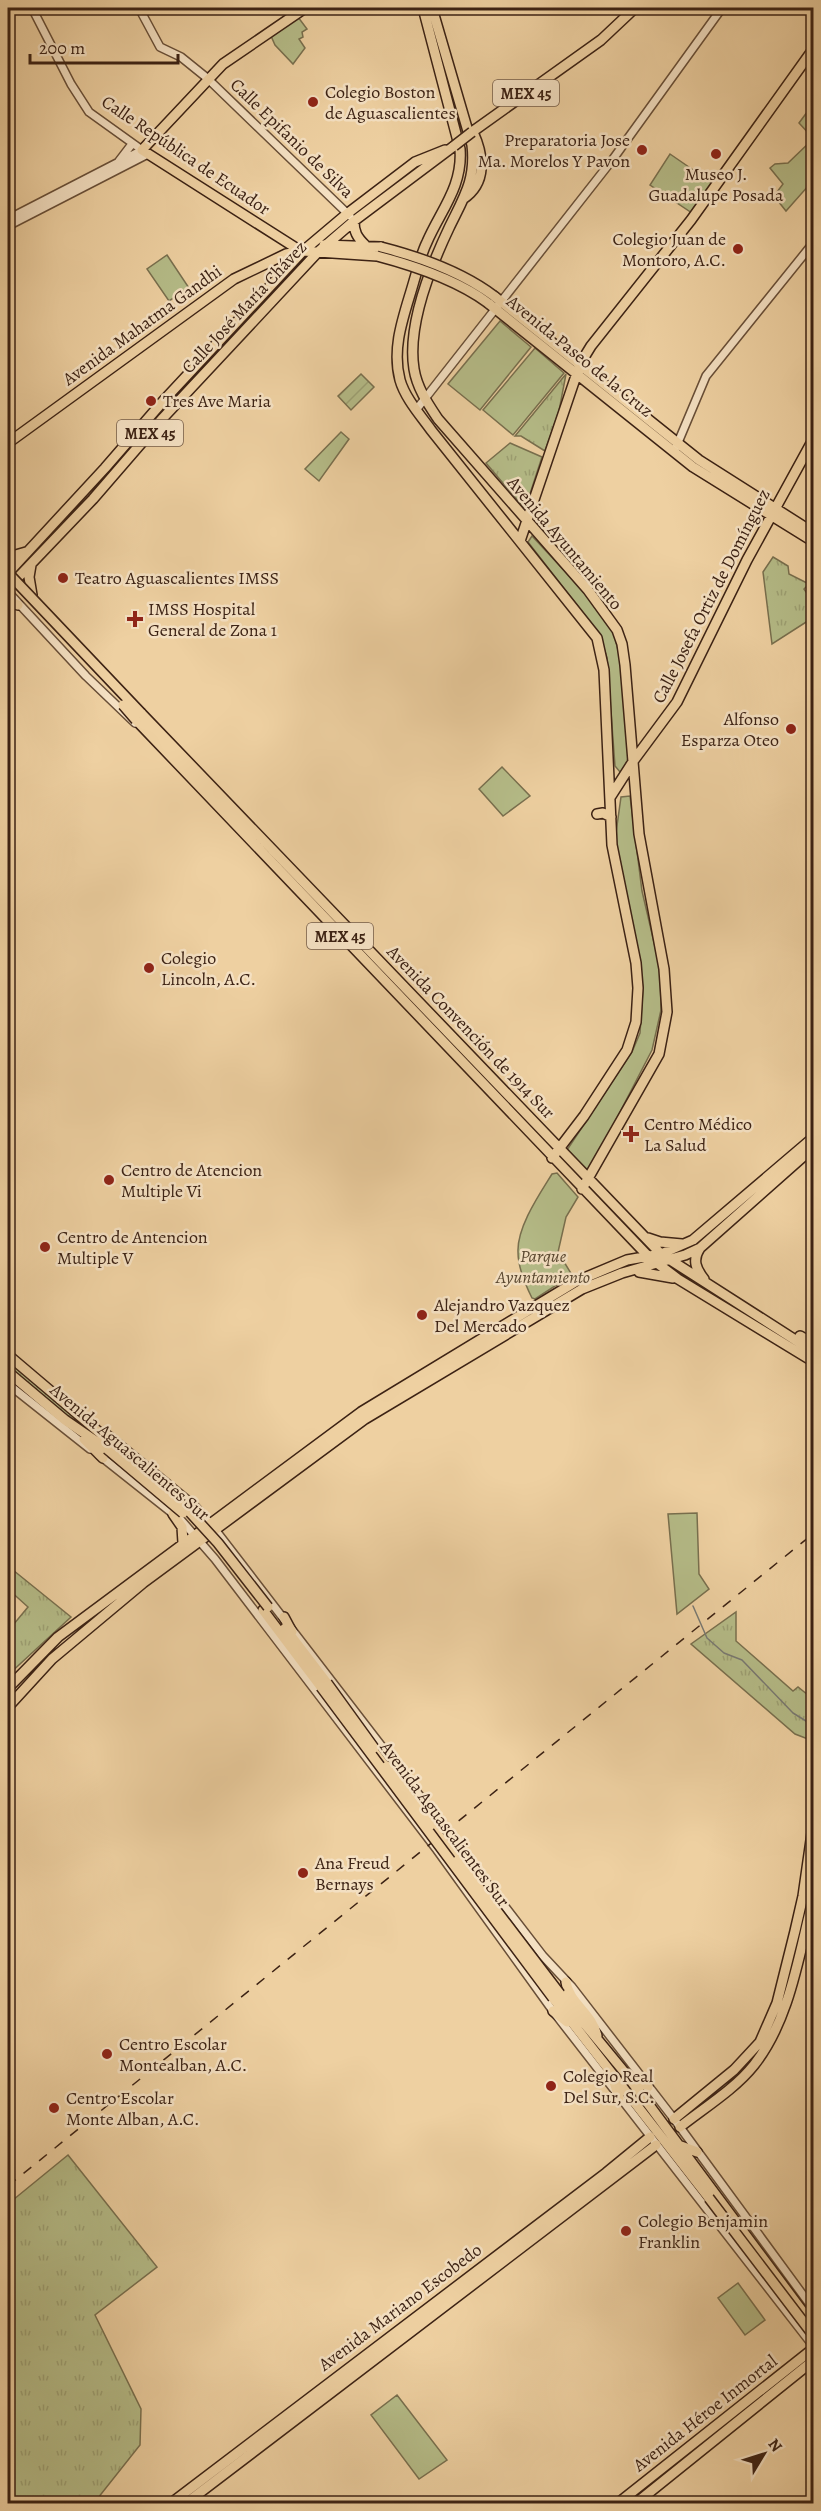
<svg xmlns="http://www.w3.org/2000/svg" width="821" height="2511" font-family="Alegreya,serif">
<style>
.grass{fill:url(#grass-tufts);stroke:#786f4e;stroke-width:1.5}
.park{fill:#b5bc88;stroke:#786f4e;stroke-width:1.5}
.garden{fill:url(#garden-furrows);stroke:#786f4e;stroke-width:1.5}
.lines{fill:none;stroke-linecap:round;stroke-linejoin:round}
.stream{stroke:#787973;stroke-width:1.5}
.minor-casing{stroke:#684e37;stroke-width:10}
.major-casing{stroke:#3c2214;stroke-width:12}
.minor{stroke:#f4e0c2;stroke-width:7}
.major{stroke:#eed0a1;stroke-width:9}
.rail{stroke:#3c2214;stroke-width:1.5;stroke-dasharray:10 10;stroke-linecap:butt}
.major-bridge-casing{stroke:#3c2214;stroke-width:12;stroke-linecap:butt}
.major-bridge{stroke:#eed0a1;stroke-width:9}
.poi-dot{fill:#8f2418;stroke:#f4e0c2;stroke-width:2}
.labels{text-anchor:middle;stroke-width:5;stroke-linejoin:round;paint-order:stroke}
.shield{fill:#f4e0c2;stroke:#735b48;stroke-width:1.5}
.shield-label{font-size:16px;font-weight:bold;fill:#3c2214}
.poi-label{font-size:18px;fill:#3c2214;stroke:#f4e0c2;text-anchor:start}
.street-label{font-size:18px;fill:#3c2214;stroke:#f4e0c2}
.park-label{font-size:18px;font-style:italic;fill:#5a4831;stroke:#f4e0c2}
</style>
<defs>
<pattern id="grass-tufts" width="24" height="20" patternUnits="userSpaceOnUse" patternTransform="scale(1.5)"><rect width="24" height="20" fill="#b5bc88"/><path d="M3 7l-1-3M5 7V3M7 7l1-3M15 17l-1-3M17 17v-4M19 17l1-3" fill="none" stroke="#9da174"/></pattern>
<pattern id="garden-furrows" width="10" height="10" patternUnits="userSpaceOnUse" patternTransform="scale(1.5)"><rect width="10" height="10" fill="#b5bc88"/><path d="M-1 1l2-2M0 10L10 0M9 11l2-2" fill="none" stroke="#9da174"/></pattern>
</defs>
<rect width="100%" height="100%" fill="#eed0a1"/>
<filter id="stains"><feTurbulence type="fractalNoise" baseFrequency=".00333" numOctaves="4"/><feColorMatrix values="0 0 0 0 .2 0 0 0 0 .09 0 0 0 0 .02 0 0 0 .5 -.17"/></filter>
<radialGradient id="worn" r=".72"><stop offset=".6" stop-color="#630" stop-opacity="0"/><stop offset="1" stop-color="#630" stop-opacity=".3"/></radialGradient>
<path class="grass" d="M566,374l-7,37 -14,40 -24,-15h-6z
M510,443l32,14 -17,52 -39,-46z
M773,557l15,9 1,8 20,10 -5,5 9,13 1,15 -42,27 -9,-72z
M8,1566l63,51 -63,58v-44l20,-24 -20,-18z
M736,1612v29l57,50 5,-4 15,12v42l-18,-7 -104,-90z
M68,2155l89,112 -62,48 46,94 -1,36 -46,58h-86v-299z"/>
<path class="park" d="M298,17l9,12 -5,3 1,5 -4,2 6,9 -12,16 -18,-19 -4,-9z
M813,104v34l-14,-15z
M813,139v50l-4,-4 -23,26 -12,-15 9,-12 -13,-16 5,-4 13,-1z
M670,154l42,29 -20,30 -42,-28z
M167,255l22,33 -20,13 -22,-32z
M500,321l31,26 -51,63 -32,-26z
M535,348l29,25 -51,62 -30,-25z
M341,432l8,7 -30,42 -14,-12z
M532,536l56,60 26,37 8,34 7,89 -6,15 -3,1 -5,-6 -8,-108 -7,-23 -72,-93z
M502,767l28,29 -27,20 -24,-27z
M630,796l12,95 18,77 1,42 -9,40 -63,122 -22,-22 65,-98 8,-19 3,-46 -28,-147 6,-43z
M557,1173l21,24 -12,20 -8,35 14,23 -37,24 -3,-1c-6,-12 -14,-32 -14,-46 -1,-25 21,-57 34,-78z
M697,1513l2,61 10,15 -32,25 -9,-100z
M738,2283l27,37 -20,15 -27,-37z
M397,2395l50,65 -28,19 -48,-64z"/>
<path class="garden" d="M361,374l13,13 -23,23 -13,-14z
M8,1359l102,88 -40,-28 -62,-52z"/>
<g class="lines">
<path class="stream" d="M693,1606l14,32 17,15 18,7 51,53 21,13"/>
<defs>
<path id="minor" d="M139,8l21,39 21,10 26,21 143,138
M119,161l13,-17
M8,219l134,-69 -53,-38 -18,-28 -39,-76
M8,226l140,-72
M416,410l197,-251 109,-151
M674,452l32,-76 108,-134
M8,592l78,84 49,47
M8,1384l82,65
M105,1432l89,73 16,18 333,433 29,31 102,132 140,191
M99,1455l82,65 34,39 222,291 116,161 261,336"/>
<path id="major" d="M305,8l-82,56 -81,86 154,98 7,3 74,5
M423,8l37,141c3,37 -19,61 -33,93 -6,12 -9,26 -13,39 -9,32 -23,65 -14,99 5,18 21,36 31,50l166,208 7,32 8,175 24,118 2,25 -2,34 -9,28 -43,66 -32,42
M432,8l40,137c4,35 -8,52 -23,83 -18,38 -42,98 -35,141 3,19 14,35 24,50l150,171 29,40 5,14 3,21 14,169 25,135 3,43 -8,42 -77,135
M472,132l129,-92 34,-32
M463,199c24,-16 21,-43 10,-67
M354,221c0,11 3,16 11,24
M324,245l57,2
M494,296l205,164 115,73
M488,303l205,164 121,75
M8,443l226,-164 52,-25 17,-3
M520,541l60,-177 11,-18 100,-126 123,-172
M8,554l4,2 14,-4
M31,565l-2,12 3,18
M8,573l97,-105 60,-69 138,-148 45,-38 67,-51 30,-12
M8,588l85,-89 70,-81 155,-166 36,-31 100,-75
M8,601l10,4
M141,713l520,541 153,98
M136,720l513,537 29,22 136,83
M611,796l23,-36 43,-58 70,-142 67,-122
M597,814l6,-1 8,4
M648,1238l12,4 22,2
M700,1248c-8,12 -4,21 4,31
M639,1272l34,6
M800,1336l14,8
M8,1355l105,89
M8,1372l57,48 42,29
M84,1439l19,19
M173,1514l9,13 1,16
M263,1610l58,77
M284,1617l8,15
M285,1628l42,55
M8,1688l50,-51 303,-225 216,-131 50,-21 34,-6 32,-14 121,-103
M8,1707l44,-48 91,-76 222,-164 217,-130 40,-16 63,-18 15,-7 114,-101
M566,1982c3,21 27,32 31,54
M560,1994l66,80 188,253
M553,1998l156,200
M553,2011l14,11
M630,2075l18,12
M613,2079l6,19
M674,2119l60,-49 26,-28 17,-39 18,-72 8,-35 11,-77
M680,2127c24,-19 55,-38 74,-62 37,-47 45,-113 60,-169
M681,2146l16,6
M170,2504l436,-331 44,-36
M185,2504l471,-359
M617,2504l197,-156
M635,2504l179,-144"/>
</defs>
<use href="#minor" class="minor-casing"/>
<use href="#major" class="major-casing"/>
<use href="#minor" class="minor"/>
<use href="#major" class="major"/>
<path class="rail" d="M8,2186l806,-653"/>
<defs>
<path id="major-bridge" d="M454,146l18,-14
M381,247c39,10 81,25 113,49
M377,256c38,10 80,24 111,47
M8,573l133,140
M123,705l13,15
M113,1444l74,65 31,34 50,64
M107,1449l76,64
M327,1683l47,65
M321,1687l232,311
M387,1766l44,59
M458,1860l102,134
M709,2198l105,138"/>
</defs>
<use href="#major-bridge" class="major-bridge-casing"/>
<use href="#major-bridge" class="major-bridge"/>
</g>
<g class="poi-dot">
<circle cx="313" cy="102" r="6"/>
<circle cx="642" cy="150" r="6"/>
<circle cx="716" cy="154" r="6"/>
<circle cx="738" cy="249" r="6"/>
<circle cx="151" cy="401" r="6"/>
<circle cx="63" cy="578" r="6"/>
<path d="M132 610h6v6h6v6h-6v6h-6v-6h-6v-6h6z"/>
<circle cx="791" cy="729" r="6"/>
<circle cx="149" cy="968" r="6"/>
<path d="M628 1125h6v6h6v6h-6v6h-6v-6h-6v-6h6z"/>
<circle cx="109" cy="1180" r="6"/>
<circle cx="45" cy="1247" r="6"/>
<circle cx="422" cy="1315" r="6"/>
<circle cx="303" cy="1873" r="6"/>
<circle cx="107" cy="2054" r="6"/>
<circle cx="551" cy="2086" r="6"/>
<circle cx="54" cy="2108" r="6"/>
<circle cx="626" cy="2231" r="6"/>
</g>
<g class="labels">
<g class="shield">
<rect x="493" y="80" width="66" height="26" rx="4.5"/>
<rect x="117" y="420" width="66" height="26" rx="4.5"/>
<rect x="307" y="923" width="66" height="26" rx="4.5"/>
</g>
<g class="shield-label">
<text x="526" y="99">MEX 45</text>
<text x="150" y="439">MEX 45</text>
<text x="340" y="942">MEX 45</text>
</g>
<g class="poi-label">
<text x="325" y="98">Colegio Boston<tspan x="325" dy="21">de Aguascalientes</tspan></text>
<text x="630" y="146" text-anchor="end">Preparatoria Jose<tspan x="630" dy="21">Ma. Morelos Y Pavon</tspan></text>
<text x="716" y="180" text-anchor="middle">Museo J.<tspan x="716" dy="21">Guadalupe Posada</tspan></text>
<text x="726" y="245" text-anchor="end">Colegio Juan de<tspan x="726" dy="21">Montoro, A.C.</tspan></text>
<text x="163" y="407">Tres Ave Maria</text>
<text x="75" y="584">Teatro Aguascalientes IMSS</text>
<text x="148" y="615">IMSS Hospital<tspan x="148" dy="21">General de Zona 1</tspan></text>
<text x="779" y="725" text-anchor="end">Alfonso<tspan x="779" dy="21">Esparza Oteo</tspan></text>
<text x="161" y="964">Colegio<tspan x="161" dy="21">Lincoln, A.C.</tspan></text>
<text x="644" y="1130">Centro Médico<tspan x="644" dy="21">La Salud</tspan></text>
<text x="121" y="1176">Centro de Atencion<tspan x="121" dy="21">Multiple Vi</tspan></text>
<text x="57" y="1243">Centro de Antencion<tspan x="57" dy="21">Multiple V</tspan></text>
<text x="434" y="1311">Alejandro Vazquez<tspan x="434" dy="21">Del Mercado</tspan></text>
<text x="315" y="1869">Ana Freud<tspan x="315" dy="21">Bernays</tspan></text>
<text x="119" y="2050">Centro Escolar<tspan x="119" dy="21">Montealban, A.C.</tspan></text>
<text x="563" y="2082">Colegio Real<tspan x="563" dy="21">Del Sur, S.C.</tspan></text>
<text x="66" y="2104">Centro Escolar<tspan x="66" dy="21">Monte Alban, A.C.</tspan></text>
<text x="638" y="2227">Colegio Benjamin<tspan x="638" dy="21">Franklin</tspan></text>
</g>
<g class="street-label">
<text transform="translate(292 138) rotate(44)" y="6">Calle Epifanio de Silva</text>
<text transform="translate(186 155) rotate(34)" y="6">Calle República de Ecuador</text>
<text transform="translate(244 307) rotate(-47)" y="6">Calle José María Chávez</text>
<text transform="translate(142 325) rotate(-36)" y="6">Avenida Mahatma Gandhi</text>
<text transform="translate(580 356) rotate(39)" y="6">Avenida Paseo de la Cruz</text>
<text transform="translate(565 543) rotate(50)" y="6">Avenida Ayuntamiento</text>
<text transform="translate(711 596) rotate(-63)" y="6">Calle Josefa Ortiz de Domínguez</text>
<text transform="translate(471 1032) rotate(46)" y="6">Avenida Convención de 1914 Sur</text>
<text transform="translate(130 1452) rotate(40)" y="6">Avenida Aguascalientes Sur</text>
<text transform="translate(445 1824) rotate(53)" y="6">Avenida Aguascalientes Sur</text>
<text transform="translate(400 2307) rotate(-37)" y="6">Avenida Mariano Escobedo</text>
<text transform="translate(705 2413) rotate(-38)" y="6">Avenida Héroe Inmortal</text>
</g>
<g class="park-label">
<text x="543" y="1262">Parque<tspan x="543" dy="21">Ayuntamiento</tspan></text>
</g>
</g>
<rect width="821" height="2511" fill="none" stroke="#eed0a1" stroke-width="30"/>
<rect x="9" y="9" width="803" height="2493" fill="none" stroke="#3c2214" stroke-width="3"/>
<rect x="15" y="15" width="791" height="2481" fill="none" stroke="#3c2214" stroke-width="1.5"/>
<g transform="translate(764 2454) rotate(52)" stroke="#f4e0c2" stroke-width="4.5" paint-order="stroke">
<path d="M0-4.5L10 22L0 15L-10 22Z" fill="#3c2214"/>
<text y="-9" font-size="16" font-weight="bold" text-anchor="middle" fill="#3c2214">N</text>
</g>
<path d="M30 54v9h148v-9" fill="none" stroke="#3c2214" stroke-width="3"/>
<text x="39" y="54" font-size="18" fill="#3c2214" stroke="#f4e0c2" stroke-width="4.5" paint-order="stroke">200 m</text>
<rect width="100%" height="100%" filter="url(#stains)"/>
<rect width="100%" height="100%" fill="url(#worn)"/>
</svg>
